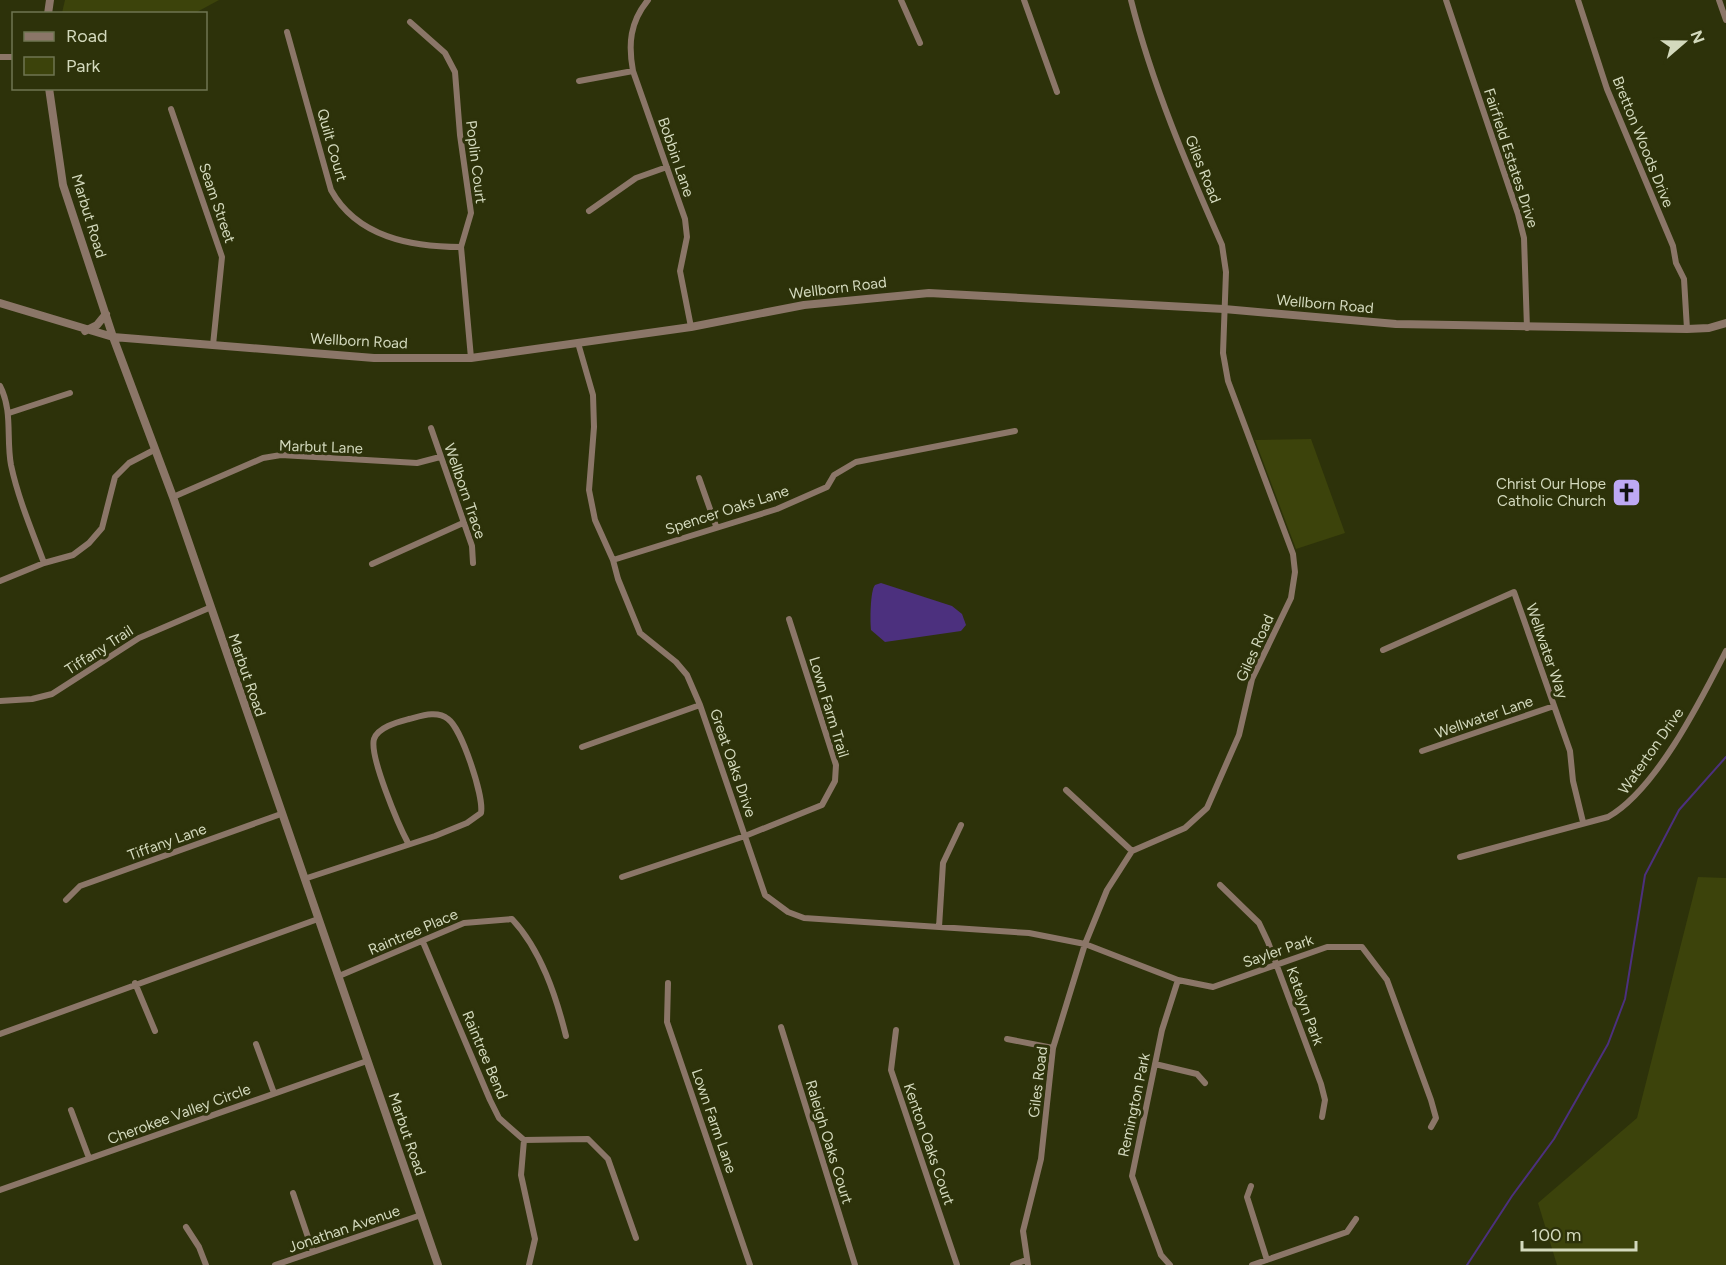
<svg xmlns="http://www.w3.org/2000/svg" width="1726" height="1265" font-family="Figtree,sans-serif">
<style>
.green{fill:#3c430b}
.water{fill:#4c307e}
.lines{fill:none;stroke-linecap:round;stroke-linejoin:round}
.stream{stroke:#4c307e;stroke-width:2}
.minor{stroke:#8b7668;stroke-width:6}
.tertiary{stroke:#8b7668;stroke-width:8}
.labels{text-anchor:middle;stroke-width:6;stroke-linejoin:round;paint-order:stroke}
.street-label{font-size:15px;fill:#d3d9bd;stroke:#2d320a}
.poi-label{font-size:15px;fill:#d3d9bd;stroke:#2d320a;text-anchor:end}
</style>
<rect width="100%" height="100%" fill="#2d320a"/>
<path class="green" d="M65,0h154l-24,13h-133z
M1311,439l34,94 -49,16 -41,-109z
M1698,877l28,1v387h-169l-19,-62 99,-85z"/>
<path class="water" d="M881,583l71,23 10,8 4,11 -5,6 -76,11 -14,-12c-1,-8 -1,-39 4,-45z"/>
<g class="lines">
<path class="stream" d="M1467,1265l45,-69 42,-57 54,-95 17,-45 20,-124 34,-65 47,-53"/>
<path class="minor" d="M648,0c-18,22 -20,44 -15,71l52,148 2,18 -7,34 11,56
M901,0l19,43
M1024,0l33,92
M1446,0l72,214 6,24 3,90
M1578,0l29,89 66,157 3,17 8,16 3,50
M1719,0l7,20
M410,22l35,31 10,19 5,63 11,78 -10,34 10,111
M287,32l44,158c26,47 80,57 130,57
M0,57h14
M579,81l54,-10
M171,109l51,148 -9,88
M589,211l47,-33 31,-11
M578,343l15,52 1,32 -5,63 6,30 18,40 5,19 22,54 36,29 11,13 13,30 65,190 23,17 16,6 225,15 56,11 93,36 35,7 114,-40h35l25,33 44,120 5,18 -5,9
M0,386c13,25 6,52 11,79 7,33 21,66 33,98
M9,413l61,-20
M431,428l41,118 1,17
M699,478l17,48
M173,497l90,-39 18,-3 136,8 23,-6
M613,560l164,-51 50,-22 7,-12 22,-13 159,-31
M372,564l91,-41
M0,581l44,-18 29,-8 16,-12 13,-15 13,-51 14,-14 25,-13
M1383,650l131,-58 56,159 3,30 10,41
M0,701l32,-2 20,-5 87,-56 70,-30
M582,747l118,-42
M1422,751l132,-45
M1066,790l66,61
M1460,857l148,-40c48,-27 93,-117 118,-166
M622,877l123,-41 77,-31 13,-24 1,-16 -47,-146
M304,879l131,-43 32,-13 14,-10c3,-16 -19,-84 -33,-94 -11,-9 -27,-3 -39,0 -11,3 -31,8 -35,20 -5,17 25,87 34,104
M1220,885l39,38 9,19 53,142 4,16 -3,17
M66,900l14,-14 201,-72
M939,927l4,-64 18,-38
M423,942l67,158 9,18 25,22 64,-1 20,20 28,79
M339,976l125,-53 48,-4c29,31 44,77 54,117
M135,983l20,48
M668,983l-1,39 83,243
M781,1027l74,238
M896,1030l-5,40 66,195
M0,1034l318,-115
M1007,1039l46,9
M256,1044l18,49
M1155,1064l42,10 8,9
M71,1110l18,48
M524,1140l-3,35 14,64 -6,26
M1251,1186l-4,11 20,63
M0,1190l367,-129
M293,1193l20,59
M186,1227l13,20 7,18
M275,1265l146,-50
M1013,1265l13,-5
M1028,1265l-5,-34 18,-72 12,-111 32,-104 22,-54 25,-39 53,-23 22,-20 32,-73 13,-56 39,-81 4,-26 -2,-18 -65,-173 -5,-28 3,-81 -4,-27c-35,-79 -70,-161 -91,-245
M1170,1265l-9,-10 -29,-79 30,-146 16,-50
M1252,1265l95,-33 9,-13"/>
<path class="tertiary" d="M48,14l2,-14
M49,88l14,97 50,152 60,160 265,768
M0,303l113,34 261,21h97l220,-31 113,-22 125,-12 295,16 172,15 291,5 22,-1 17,-5
M85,331l12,-6 9,-11"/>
</g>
<defs>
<symbol id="church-square" viewBox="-11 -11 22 22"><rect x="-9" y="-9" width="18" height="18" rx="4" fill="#bea9f4" stroke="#2d320a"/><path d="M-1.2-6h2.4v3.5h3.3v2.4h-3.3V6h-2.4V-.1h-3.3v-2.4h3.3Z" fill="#111"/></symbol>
</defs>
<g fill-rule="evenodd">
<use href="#church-square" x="1610" y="476" width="33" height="33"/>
</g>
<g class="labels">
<g class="street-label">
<text transform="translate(1643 142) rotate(68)" y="5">Bretton Woods Drive</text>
<text transform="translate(332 145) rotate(74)" y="5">Quilt Court</text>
<text transform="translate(676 157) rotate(71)" y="5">Bobbin Lane</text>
<text transform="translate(1511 158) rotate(72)" y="5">Fairfield Estates Drive</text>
<text transform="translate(476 162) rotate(83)" y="5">Poplin Court</text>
<text transform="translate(1203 169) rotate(68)" y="5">Giles Road</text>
<text transform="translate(217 203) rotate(71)" y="5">Seam Street</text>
<text transform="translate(89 216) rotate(73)" y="5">Marbut Road</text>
<text transform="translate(838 288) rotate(-7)" y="5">Wellborn Road</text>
<text transform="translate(1325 304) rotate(5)" y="5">Wellborn Road</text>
<text transform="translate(359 341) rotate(3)" y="5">Wellborn Road</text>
<text transform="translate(321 447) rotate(2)" y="5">Marbut Lane</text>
<text transform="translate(465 491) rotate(71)" y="5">Wellborn Trace</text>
<text transform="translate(727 510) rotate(-18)" y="5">Spencer Oaks Lane</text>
<text transform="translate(1255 648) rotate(-66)" y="5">Giles Road</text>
<text transform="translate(99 650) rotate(-33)" y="5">Tiffany Trail</text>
<text transform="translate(1547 651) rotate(71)" y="5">Wellwater Way</text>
<text transform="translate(247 675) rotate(71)" y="5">Marbut Road</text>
<text transform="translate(829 707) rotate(73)" y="5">Lown Farm Trail</text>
<text transform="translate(1484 717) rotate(-19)" y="5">Wellwater Lane</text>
<text transform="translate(1651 751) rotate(-55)" y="5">Waterton Drive</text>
<text transform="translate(733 763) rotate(71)" y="5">Great Oaks Drive</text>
<text transform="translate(167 842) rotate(-20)" y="5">Tiffany Lane</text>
<text transform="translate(413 932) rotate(-23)" y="5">Raintree Place</text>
<text transform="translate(1278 951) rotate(-19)" y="5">Sayler Park</text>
<text transform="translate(1305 1006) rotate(70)" y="5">Katelyn Park</text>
<text transform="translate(485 1055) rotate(67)" y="5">Raintree Bend</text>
<text transform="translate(1038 1082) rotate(-83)" y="5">Giles Road</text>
<text transform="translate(1134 1105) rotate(-78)" y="5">Remington Park</text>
<text transform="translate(179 1114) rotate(-20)" y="5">Cherokee Valley Circle</text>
<text transform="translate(714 1121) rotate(71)" y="5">Lown Farm Lane</text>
<text transform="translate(407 1134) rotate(71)" y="5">Marbut Road</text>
<text transform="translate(829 1142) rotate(73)" y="5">Raleigh Oaks Court</text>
<text transform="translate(929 1144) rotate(71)" y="5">Kenton Oaks Court</text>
<text transform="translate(344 1229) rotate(-19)" y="5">Jonathan Avenue</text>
</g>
<g class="poi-label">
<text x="1606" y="489">Christ Our Hope<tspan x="1606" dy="17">Catholic Church</tspan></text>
</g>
</g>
<rect x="12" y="12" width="195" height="78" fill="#2d320a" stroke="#6f7552" stroke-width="1.5"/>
<rect x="24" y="32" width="30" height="9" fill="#8b7668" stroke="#6f7552" stroke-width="1.5"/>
<text x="66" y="42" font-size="18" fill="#d3d9bd">Road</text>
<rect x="24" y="57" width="30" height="18" fill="#3c430b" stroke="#6f7552" stroke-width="1.5"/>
<text x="66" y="72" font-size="18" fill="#d3d9bd">Park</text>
<g transform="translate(1684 42) rotate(70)" stroke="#2d320a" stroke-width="4.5" paint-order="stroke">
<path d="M0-4.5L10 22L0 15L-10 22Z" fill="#d3d9bd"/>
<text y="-9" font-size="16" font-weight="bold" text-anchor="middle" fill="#d3d9bd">N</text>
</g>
<path d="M1522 1241v9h114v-9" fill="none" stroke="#d3d9bd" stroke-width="3"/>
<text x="1531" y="1241" font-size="18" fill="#d3d9bd" stroke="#2d320a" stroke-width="4.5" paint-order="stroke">100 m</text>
</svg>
